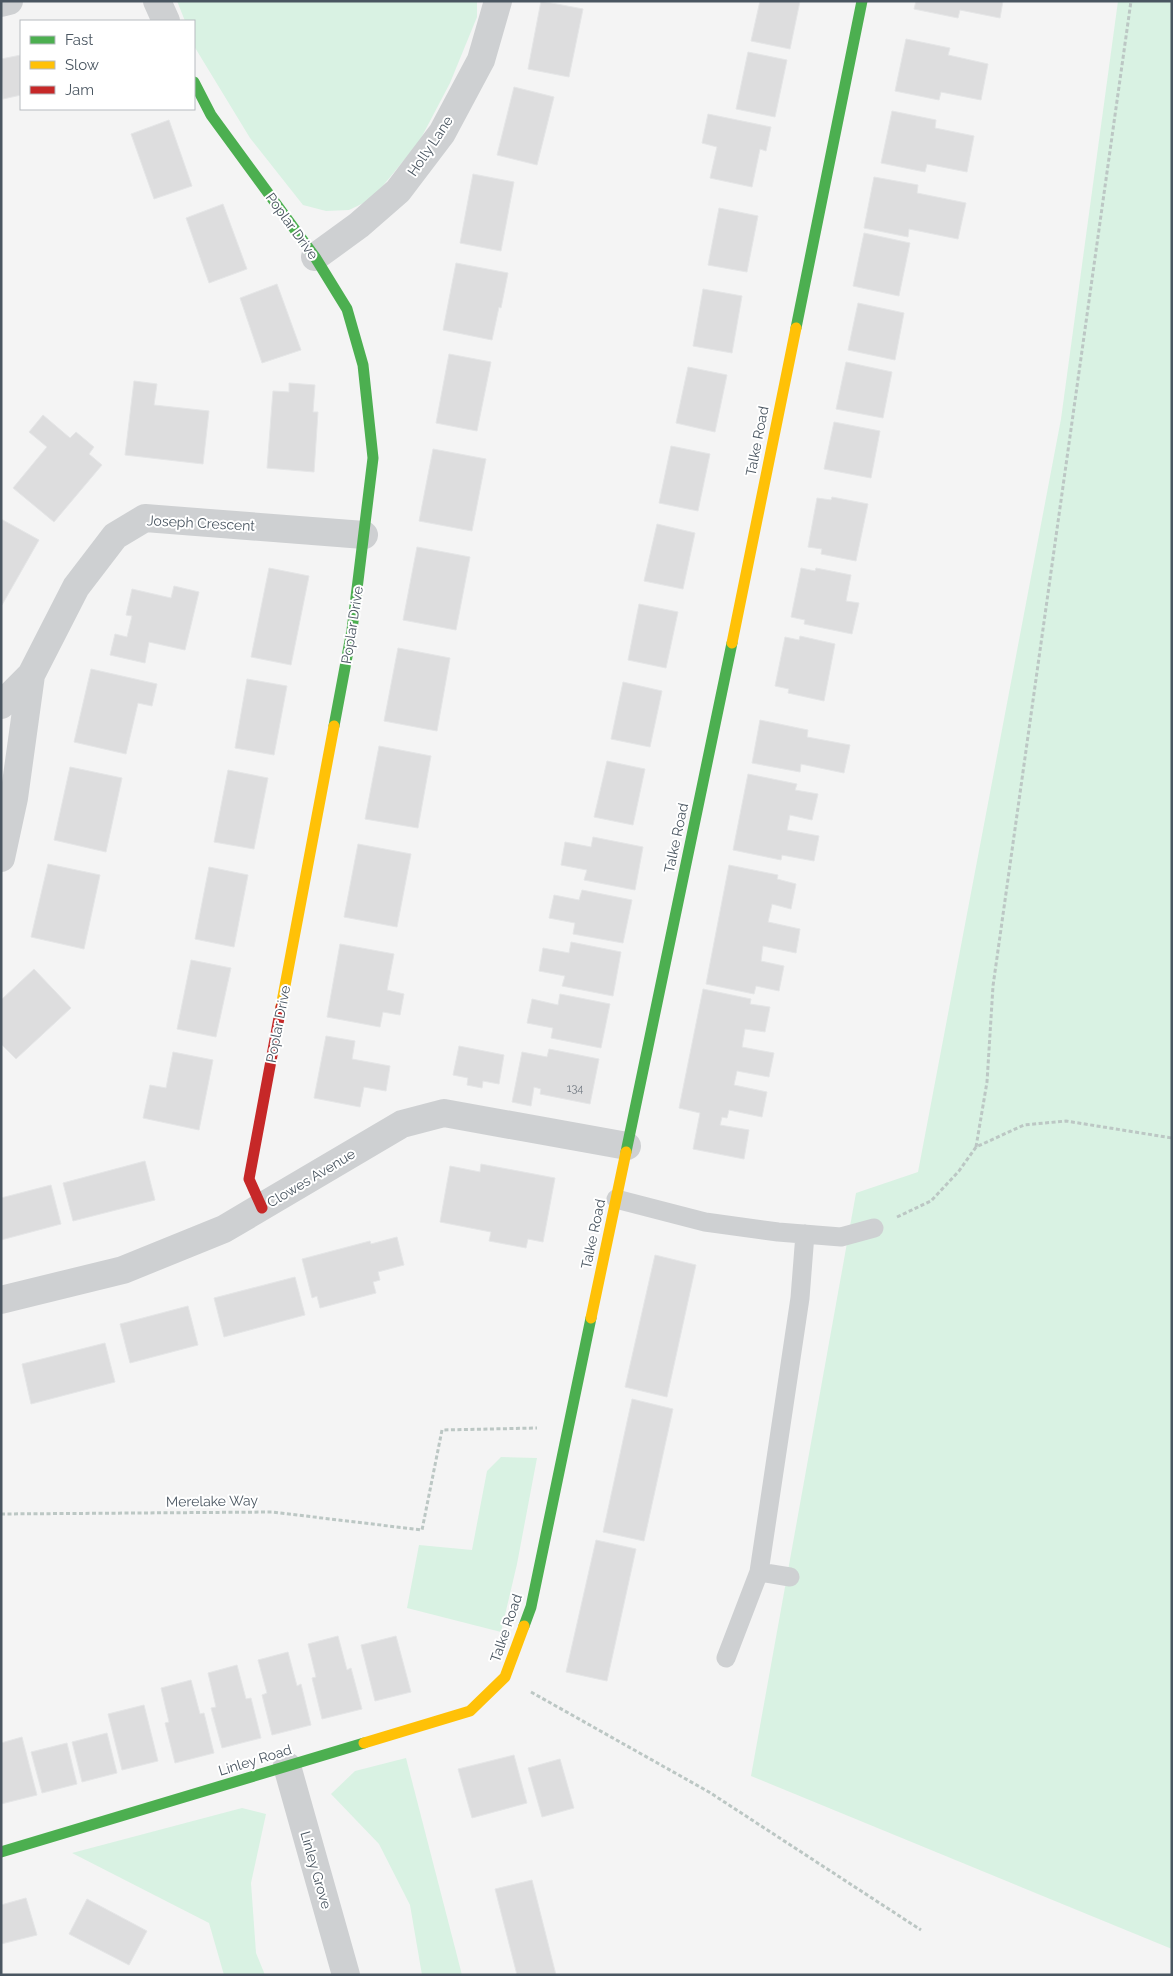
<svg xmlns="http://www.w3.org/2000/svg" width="1173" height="1976" font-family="Raleway,sans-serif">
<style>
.green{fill:#d9f2e3}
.building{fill:#ddddde;stroke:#e5e6e7}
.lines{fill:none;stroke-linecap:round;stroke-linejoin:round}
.path{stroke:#bcc7c4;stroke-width:3;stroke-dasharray:4 2.5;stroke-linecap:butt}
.lane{stroke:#ced0d2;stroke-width:19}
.street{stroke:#ced0d2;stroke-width:28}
.fast{stroke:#4caf50;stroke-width:11}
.slow{stroke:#ffc107;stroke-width:11}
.jam{stroke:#c62828;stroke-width:11}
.labels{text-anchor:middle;stroke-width:4;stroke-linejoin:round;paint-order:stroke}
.number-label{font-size:11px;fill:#707881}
.street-label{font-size:14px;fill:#4a5661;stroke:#fff}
</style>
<rect width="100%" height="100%" fill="#f4f4f4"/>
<path class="green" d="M177,1h300v16l-27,66 -31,59 -47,57 -23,11 -23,1 -23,-6 -53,-67 -56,-92v-25h-9z
M1118,1h54v1948l-421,-173 105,-583 62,-21 143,-753z
M501,1457l36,1 -20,106 -16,68 -94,-24 12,-63 53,5 15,-79z
M406,1758l56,217h1h-41l-12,-70 -31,-61 -48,-50 24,-23z
M242,1808l24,6 -15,69 5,70 9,22h-41l-15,-52 -137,-70z"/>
<path class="building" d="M541,1l42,8 -14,68 -41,-8z
M760,1h40l-10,48 -39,-8z
M916,1h87l-3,17 -40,-8 -2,8 -44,-9z
M906,39l44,9 -2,7 40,9 -7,36 -40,-8 -2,8 -44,-9z
M748,52l39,8 -12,57 -39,-8z
M21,55v40l-18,4 -2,-40z
M514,87l40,10 -17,68 -40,-10z
M892,111l44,9 -1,8 39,8 -7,36 -40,-8 -2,8 -44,-9z
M708,114l63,13 -5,24 -6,-2 -8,38 -42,-9 7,-31 -15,-4z
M169,120l23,66 -38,13 -23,-65z
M473,174l41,8 -13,69 -41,-8z
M874,177l44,8 -1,8 49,10 -8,36 -49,-10 -1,8 -44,-9z
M223,204l24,65 -38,14 -23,-65z
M719,208l39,8 -11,56 -39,-7z
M864,233l46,10 -11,53 -46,-10z
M456,263l52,10 -7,35 -2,-1 -7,33 -49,-10z
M277,284l24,66 -39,13 -22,-65z
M703,289l39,7 -10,57 -39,-7z
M858,303l46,10 -9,47 -47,-10z
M449,354l42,8 -14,69 -41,-8z
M846,362l46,10 -9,46 -47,-9z
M688,367l39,8 -12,57 -39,-9z
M134,381l23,3 -3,21 55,6 -6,53 -78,-9z
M289,383l26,2 -2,27h5l-4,60 -47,-4 6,-77 16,1z
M43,415l27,23 6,-6 18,15 -5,7 13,11 -48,57 -41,-34 34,-41 -18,-15z
M834,422l46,9 -9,47 -47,-9z
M671,446l39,8 -12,57 -39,-8z
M433,449l53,10 -14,72 -53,-10z
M832,497l36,7 -12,57 -35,-7 1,-5 -14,-2 9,-49 14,2z
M1,519l38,21 -37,65h-1z
M657,524l38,9 -12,56 -39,-8z
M417,547l53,10 -14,73 -53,-10z
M269,568l40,8 -18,89 -40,-8z
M801,568l14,3 1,-3 35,7 -5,26 13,2 -7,31 -48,-10 1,-4 -14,-3z
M174,586l25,6 -14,58 -36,-8 -4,21 -35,-8 5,-21 12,3 5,-21 -6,-1 6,-26 39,9z
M639,604l39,8 -12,56 -38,-8z
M800,636l35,8 -11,57 -36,-8 1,-4 -14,-3 10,-49 14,3z
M398,648l52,10 -13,73 -53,-10z
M91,669l66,15 -5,22 -14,-3 -12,51 -52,-12z
M247,679l40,7 -13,69 -39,-7z
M623,682l39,9 -12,56 -39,-8z
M760,720l48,10 -1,7 43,8 -6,28 -43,-9 -1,8 -48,-9z
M379,746l52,10 -13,72 -53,-9z
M607,761l38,8 -12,56 -39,-8z
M70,767l52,11 -16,74 -52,-12z
M228,770l40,8 -14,71 -40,-7z
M748,774l49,10 -2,6 23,4 -6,26 -22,-5 -3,15 32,6 -5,25 -32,-6 -1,5 -48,-10z
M593,837l50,10 -8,43 -51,-10 3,-10 -26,-5 4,-23 26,5z
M358,844l53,10 -14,73 -53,-10z
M48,864l52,11 -16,74 -53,-12z
M729,865l49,10 -1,4 19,5 -5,25 -19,-5 -4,18 32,7 -4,24 -33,-7 -2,15 23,5 -5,25 -23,-5 -2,8 -48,-10z
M209,867l39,8 -14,72 -39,-8z
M582,890l50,10 -9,43 -50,-9 2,-11 -26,-5 5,-23 25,5z
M571,942l50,10 -8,44 -51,-10 3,-10 -26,-5 4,-23 26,5z
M340,944l54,10 -7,36 17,4 -4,21 -17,-3 -3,15 -53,-10z
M191,960l40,8 -15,69 -39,-8z
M34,969l37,39 -55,51 -15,-15v-44z
M703,989l48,10 -1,5 20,3 -5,25 -20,-3 -3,18 32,6 -5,24 -32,-6 -3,14 33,7 -5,25 -33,-7 -2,8 -5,-1 -2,8 29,5 -5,29 -51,-10 7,-36 -21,-5z
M560,994l50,10 -9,44 -50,-10 2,-10 -26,-5 5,-24 26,6z
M326,1036l29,5 -3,18 38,7 -4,25 -22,-4 -4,20 -46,-9z
M459,1046l45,9 -5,29 -16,-3 -1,7 -15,-3 1,-7 -15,-3z
M549,1049l50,10 -9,45 -50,-10 1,-5 -7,-2 -3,19 -19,-4 10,-50 25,5z
M173,1052l40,8 -14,70 -56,-12 7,-33 16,3z
M145,1161l10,39 -82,21 -10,-38z
M481,1164l74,14 -12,64 -15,-3 -2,9 -37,-7 2,-9 -51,-10 10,-56 30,6z
M51,1185l10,39 -60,16v-42z
M397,1237l7,28 -26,7 2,8 -7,2 3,11 -56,15 -3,-12 -5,2 -10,-39 68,-18 1,3z
M655,1255l41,10 -29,132 -42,-10z
M295,1277l10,38 -81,22 -10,-39z
M188,1306l10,39 -68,18 -10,-39z
M105,1343l10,39 -84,22 -9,-40z
M632,1399l41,10 -29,132 -41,-9z
M596,1540l40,9 -29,132 -41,-9z
M338,1636l9,34 4,-2 11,41 -40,10 -10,-41 4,-1 -8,-33z
M396,1636l15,56 -36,9 -14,-56z
M288,1652l9,34 4,-2 10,41 -39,10 -10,-40 5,-2 -9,-33z
M237,1665l9,34 5,-1 10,40 -39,10 -11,-40 5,-1 -8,-34z
M191,1680l9,34 4,-1 10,40 -39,10 -10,-40 4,-1 -8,-34z
M144,1705l14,56 -36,9 -14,-56z
M107,1733l10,40 -35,9 -10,-40z
M22,1737l15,58 -36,9v-61z
M67,1743l10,41 -35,9 -11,-41z
M514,1755l13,48 -55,15 -14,-49z
M560,1759l14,49 -32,9 -14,-49z
M532,1880l24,95h-39l-22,-86z
M26,1898l11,37 -36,9v-39z
M87,1899l60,32 -18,34 -60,-31z"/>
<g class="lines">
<path class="path" d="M976,1147l11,-65 6,-96 138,-985
M897,1217l34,-16 28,-30 17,-24 48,-22 42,-4 106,17
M1,1514l271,-2 150,18 20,-100 95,-2
M531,1692l178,100 212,138"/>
<path class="lane" d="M616,1199l89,23 73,10 63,5 33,-9
M759,1572l31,5
M726,1658l33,-86 41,-274 5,-64"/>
<path class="street" d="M157,1l9,20
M1,3l8,-2
M315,257l44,-32 39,-34 44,-58 39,-73 17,-59
M1,705l30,-30 45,-88 39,-51 30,-18 219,17
M1,858l13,-60 17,-123
M1,1300l122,-30 101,-41 178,-105 42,-11 183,33
M287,1766l59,209"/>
<path class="fast" d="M194,82l17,33 104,142 32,52 16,56 10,93 -21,172 -18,96
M796,328l66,-327
M626,1152l106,-509
M524,1626l7,-19 60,-289
M1,1852l363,-109"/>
<path class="slow" d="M732,643l64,-315
M281,1007l53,-281
M591,1318l35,-166
M364,1743l106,-32 35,-34 19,-51"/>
<path class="jam" d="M262,1208l-13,-29 32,-172"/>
</g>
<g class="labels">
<g class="number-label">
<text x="575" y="1092">134</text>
</g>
<g class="street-label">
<text transform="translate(430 146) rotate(-56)" y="5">Holly Lane</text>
<text transform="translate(292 226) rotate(54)" y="5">Poplar Drive</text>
<text transform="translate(757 441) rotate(-79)" y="5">Talke Road</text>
<text transform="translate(201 523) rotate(3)" y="5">Joseph Crescent</text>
<text transform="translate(352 625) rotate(-81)" y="5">Poplar Drive</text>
<text transform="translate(676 838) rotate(-78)" y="5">Talke Road</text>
<text transform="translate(278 1024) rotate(-79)" y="5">Poplar Drive</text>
<text transform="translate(311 1178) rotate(-31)" y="5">Clowes Avenue</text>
<text transform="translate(593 1234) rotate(-78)" y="5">Talke Road</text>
<text transform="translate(212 1501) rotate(-1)" y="5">Merelake Way</text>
<text transform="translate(506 1628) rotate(-71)" y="5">Talke Road</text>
<text transform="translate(255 1760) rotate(-17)" y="5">Linley Road</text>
<text transform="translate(316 1870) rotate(74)" y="5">Linley Grove</text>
</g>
</g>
<rect width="1173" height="1976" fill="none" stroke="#4a5661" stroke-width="5"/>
<rect x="20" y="20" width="175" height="90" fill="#ffffff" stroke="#b7bbc0"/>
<rect x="30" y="36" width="25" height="8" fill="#4caf50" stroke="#b7bbc0"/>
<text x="65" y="45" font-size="15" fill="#4a5661">Fast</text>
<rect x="30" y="61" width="25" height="8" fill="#ffc107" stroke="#b7bbc0"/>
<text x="65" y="70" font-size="15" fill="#4a5661">Slow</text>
<rect x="30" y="86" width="25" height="8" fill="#c62828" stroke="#b7bbc0"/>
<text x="65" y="95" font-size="15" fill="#4a5661">Jam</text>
</svg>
